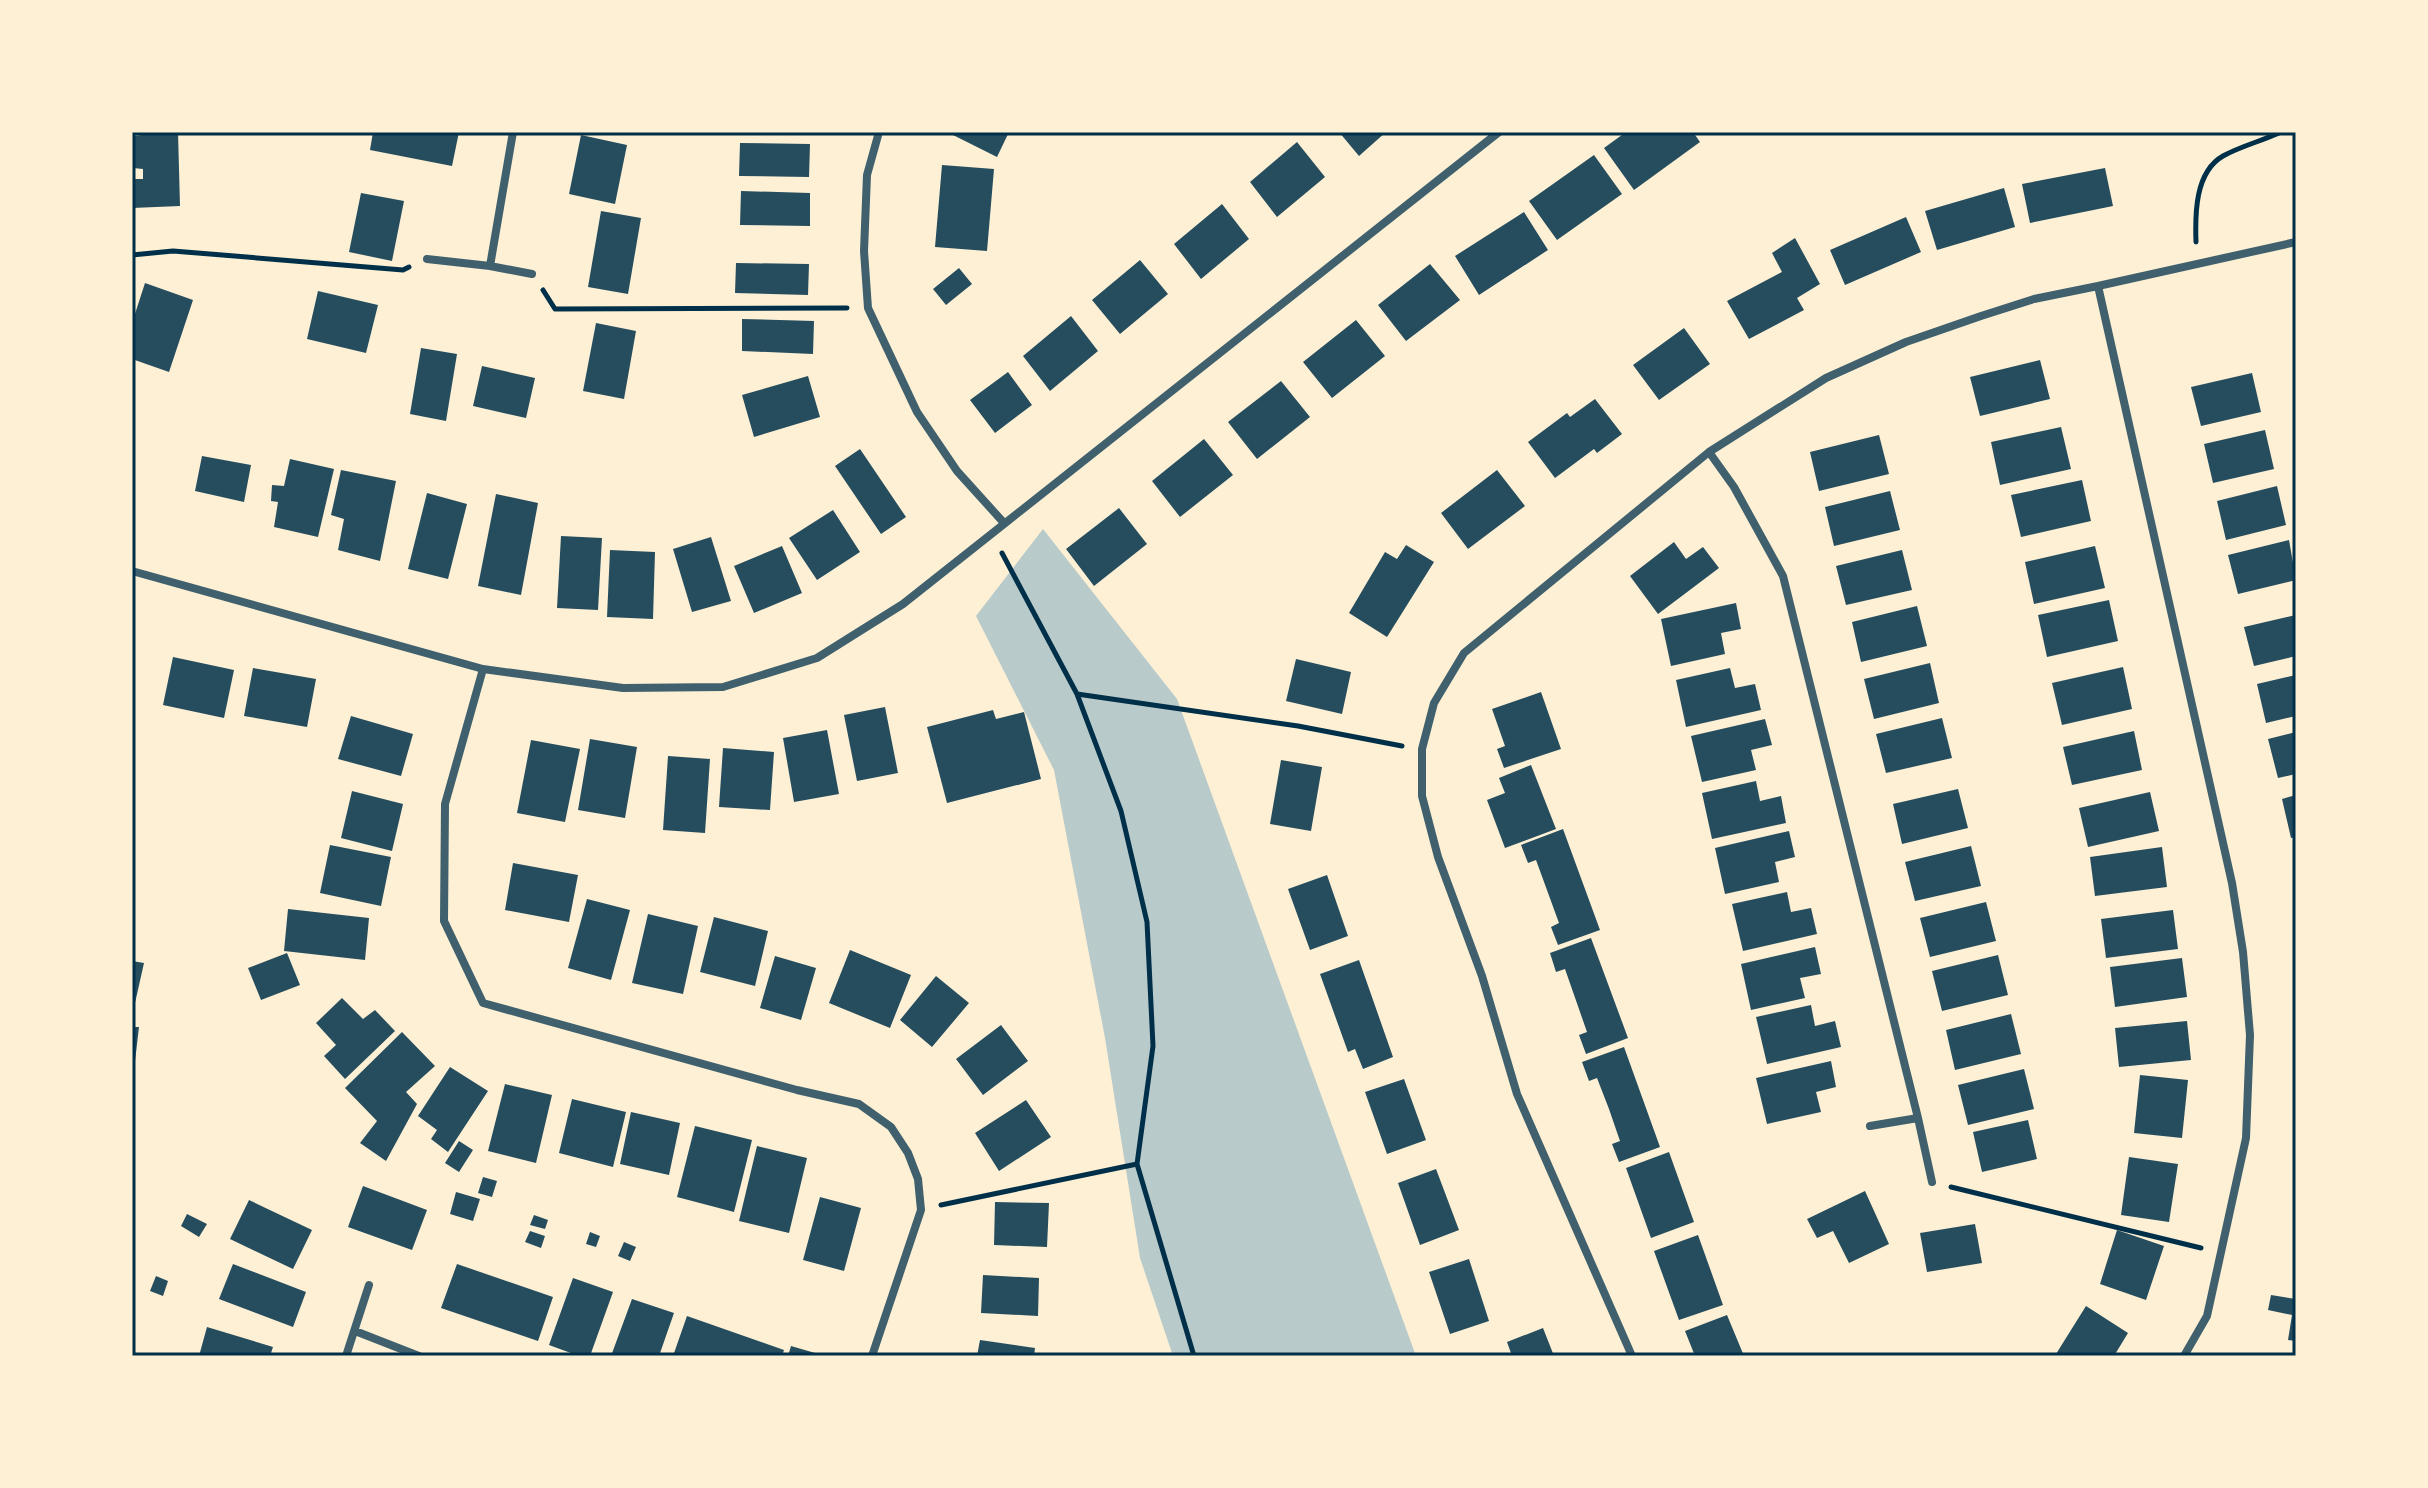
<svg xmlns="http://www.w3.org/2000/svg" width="2428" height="1488" font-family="Rubik,sans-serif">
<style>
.green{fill:#b9caca}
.building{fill:#264d5e}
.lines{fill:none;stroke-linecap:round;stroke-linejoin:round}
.path{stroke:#003049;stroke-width:5}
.minor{stroke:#3f606c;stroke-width:8}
.neatline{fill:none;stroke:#003049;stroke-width:3}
</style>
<rect width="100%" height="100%" fill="#fdf0d5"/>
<path class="green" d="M1043,529l134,170 239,657h-243l-33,-98 -35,-220 -51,-268 -78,-154z"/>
<path class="building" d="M142,132h36l2,74 -48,2v-29h11v-10l-10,-1 -1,-32 10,-1z
M373,132h86l-7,34 -82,-16z
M947,132h62l-12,25z
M1339,132h47l-27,24z
M1626,132h67l7,10 -66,48 -30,-42z
M581,135l46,10 -12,59 -46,-10z
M1297,142l28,35 -48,40 -27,-35z
M740,143l70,1 -1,33 -70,-1z
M1594,155l28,39 -65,46 -28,-39z
M942,165l52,4 -7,82 -52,-4z
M2105,168l8,38 -83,17 -8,-39z
M2004,188l11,39 -78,23 -12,-39z
M741,191l69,2v33l-70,-1z
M361,193l43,8 -12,60 -43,-9z
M1222,204l27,35 -48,40 -27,-35z
M601,211l40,7 -13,76 -40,-7z
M1524,212l24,38 -69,45 -24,-39z
M1906,217l15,35 -76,33 -15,-35z
M1795,238l25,46 -23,14 7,12 -55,29 -22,-38 55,-29 -10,-19z
M1140,260l28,34 -48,40 -28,-34z
M736,263l73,1 -1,31 -73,-2z
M1430,264l30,36 -54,41 -28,-36z
M959,268l13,16 -26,21 -13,-16z
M145,283l48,17 -24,72 -37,-13v-36z
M318,291l60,14 -12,48 -59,-14z
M1071,316l27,35 -48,40 -27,-35z
M742,319l72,2 -1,33 -71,-3z
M1356,320l29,36 -53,42 -29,-36z
M596,323l40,8 -12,68 -41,-8z
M1684,328l26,36 -51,36 -26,-35z
M421,348l36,6 -11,67 -36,-7z
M2040,360l10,39 -70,17 -10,-39z
M482,366l53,12 -9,40 -53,-12z
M1008,372l24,33 -37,28 -25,-33z
M2252,373l9,39 -60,14 -10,-39z
M808,376l12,41 -66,20 -12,-42z
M1281,381l29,36 -53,42 -29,-37z
M1595,399l27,35 -25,19 -3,-4 -39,29 -27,-36 39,-29 3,4z
M2061,427l10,42 -71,16 -9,-43z
M2265,430l9,39 -61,14 -9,-39z
M1879,435l10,39 -70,17 -9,-39z
M1204,439l29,36 -53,42 -28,-36z
M860,449l46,68 -25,17 -46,-68z
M202,456l49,9 -7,37 -49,-11z
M290,459l44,10 -16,68 -44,-10 4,-25 -7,-1 1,-16 12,1z
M341,470l55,11 -16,80 -42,-11 6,-31 -13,-4z
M1497,470l28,36 -57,43 -27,-36z
M2082,480l9,41 -70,16 -10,-42z
M2277,486l9,39 -60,15 -9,-39z
M1890,491l10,39 -66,16 -9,-39z
M427,493l40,11 -19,75 -40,-10z
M496,494l42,9 -17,92 -43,-9z
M1119,508l28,36 -53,42 -28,-37z
M833,510l27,42 -43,28 -28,-42z
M561,536l41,2 -4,72 -41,-2z
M711,537l20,64 -39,11 -19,-63z
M2289,540l7,40 -58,14 -10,-39z
M1674,542l12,17 17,-12 16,21 -61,46 -28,-38z
M1406,545l28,17 -47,75 -38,-24 36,-61 12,7z
M782,546l20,47 -48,20 -20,-47z
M2095,546l10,42 -71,16 -9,-42z
M610,550l45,2 -2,67 -46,-2z
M1902,550l10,40 -66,15 -10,-39z
M2109,600l9,41 -71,16 -9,-42z
M1736,603l5,26 -20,4 4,21 -54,12 -10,-47z
M1917,606l10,40 -66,16 -9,-40z
M2296,615v41l-42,10 -10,-39z
M173,657l61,13 -10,48 -61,-13z
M1296,659l55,13 -9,42 -56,-13z
M1930,663l9,40 -65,16 -10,-40z
M2123,667l9,42 -70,16 -10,-42z
M253,668l63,11 -9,48 -63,-11z
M1730,668l5,20 20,-4 6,26 -75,17 -10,-47z
M2296,675v41l-30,7 -9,-39z
M1541,692l20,57 -57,19 -7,-19 8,-3 -13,-37z
M885,707l13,66 -41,8 -13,-66z
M993,710l3,9 28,-7 17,67 -94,24 -20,-76z
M351,716l62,18 -12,42 -63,-17z
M1942,718l10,40 -66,15 -10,-39z
M1765,719l7,26 -21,5 5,20 -54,12 -11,-46z
M827,730l12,64 -45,8 -11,-64z
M2134,731l8,39 -70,15 -9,-38z
M2296,732v42l-18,4 -10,-39z
M590,739l47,8 -12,71 -47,-8z
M531,740l49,9 -15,73 -48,-9z
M723,748l51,4 -4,58 -51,-3z
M668,756l42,3 -5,74 -42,-3z
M1281,760l41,7 -11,64 -41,-7z
M1531,765l25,64 -51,19 -18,-48 18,-7 -6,-15z
M1756,781l4,20 21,-5 5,27 -74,16 -10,-46z
M1958,789l10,39 -66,16 -9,-40z
M352,791l51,13 -11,47 -51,-13z
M2150,792l9,39 -71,16 -9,-39z
M2296,795v42l-5,1 -9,-39z
M1563,829l37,101 -42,15 -7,-18 8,-4 -23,-63 -8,3 -7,-18z
M1789,831l6,26 -20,5 4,20 -54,12 -10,-46z
M330,845l61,12 -10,49 -61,-13z
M1971,846l10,40 -66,15 -10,-39z
M2162,847l5,40 -72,9 -5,-39z
M513,863l65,12 -9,47 -64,-12z
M1327,875l21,61 -38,14 -22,-61z
M1787,892l4,20 20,-4 6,26 -74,17 -11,-47z
M587,899l43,11 -19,70 -43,-12z
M1986,902l10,39 -66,16 -10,-39z
M288,909l81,9 -4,42 -81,-9z
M2173,910l5,39 -72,9 -5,-39z
M648,914l50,12 -15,68 -51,-11z
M714,917l54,14 -13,55 -55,-14z
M1591,938l37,100 -42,16 -7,-19 8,-3 -22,-63 -9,3 -6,-19z
M1815,947l6,27 -21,4 5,20 -54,12 -10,-46z
M850,950l61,25 -21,53 -61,-25z
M287,953l13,32 -39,15 -13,-32z
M1998,955l10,40 -66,16 -10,-40z
M775,956l41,12 -15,52 -41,-12z
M2182,958l5,39 -72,10 -5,-40z
M1359,960l34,97 -30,12 -8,-20 -7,3 -28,-78z
M132,961l12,2 -11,49h-1z
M936,976l33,27 -37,44 -32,-27z
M342,998l21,21 12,-9 20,21 -50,48 -21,-23 12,-11 -20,-22z
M1811,1005l4,21 20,-5 6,26 -74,17 -11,-47z
M2011,1014l10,40 -66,16 -9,-40z
M2187,1021l4,39 -72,7 -4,-39z
M1001,1025l27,36 -45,34 -27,-36z
M132,1027h7l-5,43h-2z
M402,1032l33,34 -29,26 11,12 -31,57 -26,-18 17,-22 -32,-33z
M1624,1047l36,100 -41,15 -7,-18 8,-3 -11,-32 -12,-31 -8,3 -7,-19z
M1831,1061l5,26 -20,5 5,20 -54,12 -11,-46z
M450,1067l38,24 -40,61 -17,-13 6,-9 -19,-14z
M2024,1069l10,40 -66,16 -10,-40z
M2140,1075l48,5 -6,58 -48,-5z
M1404,1079l22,61 -39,14 -22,-62z
M505,1084l47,11 -16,68 -48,-12z
M572,1099l54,13 -13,55 -54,-14z
M1026,1100l25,37 -52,34 -24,-38z
M631,1112l49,11 -11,52 -49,-11z
M2028,1120l9,39 -55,13 -9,-40z
M695,1126l57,14 -18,72 -57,-15z
M459,1141l14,9 -14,22 -14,-9z
M757,1146l50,12 -18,75 -50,-12z
M1669,1152l25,70 -43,16 -25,-70z
M2129,1157l49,7 -9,58 -48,-7z
M1436,1169l23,61 -39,15 -22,-62z
M483,1177l14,4 -5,16 -14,-4z
M363,1186l64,24 -15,40 -64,-23z
M1865,1191l24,53 -40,19 -16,-32 -16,7 -10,-19z
M456,1192l24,7 -7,22 -23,-7z
M820,1197l41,11 -17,63 -41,-11z
M249,1200l63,30 -19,39 -63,-30z
M995,1202l54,1 -2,44 -53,-2z
M187,1214l20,10 -8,13 -18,-11z
M534,1215l14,5 -3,9 -15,-4z
M1975,1224l7,39 -55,9 -7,-39z
M2117,1230l47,16 -18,54 -46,-16z
M530,1231l15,5 -4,12 -16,-6z
M590,1232l10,4 -4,11 -10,-3z
M1698,1235l25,70 -44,15 -25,-69z
M624,1242l12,5 -6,14 -12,-5z
M1469,1259l20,62 -39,13 -21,-62z
M233,1264l73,28 -13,35 -74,-28z
M457,1264l96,33 -15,44 -97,-33z
M983,1275l56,3 -1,38 -57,-3z
M156,1276l12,5 -5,15 -13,-5z
M573,1278l40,14 -23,64h-11l-30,-11z
M2271,1295l25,4v42l-8,-1 4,-25 -24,-5z
M632,1299l42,14 -15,43h-48z
M2086,1306l42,27 -14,23h-54l-4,-2z
M1727,1315l17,41h-49l-10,-25z
M687,1316l97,34 -2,6h-109z
M207,1327l66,20 -3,9h-71z
M1543,1328l11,28h-42l-5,-14z
M980,1340l55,8 -1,8h-57z
M791,1346l31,9v1h-34z"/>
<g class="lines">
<path class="path" d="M2196,242c-1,-28 -1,-70 27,-86 18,-10 39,-15 58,-24
M132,255l41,-4 230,19 6,-3
M543,290l12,19 292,-1
M1002,553l75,141 44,117 26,111 6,124 -16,118 57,192
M1077,694l221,32 104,20
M1951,1187l250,61
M941,1205l196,-41"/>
<path class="minor" d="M879,132l-12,43 -3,76 4,57 49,104 40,59 47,52
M427,259l63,7 42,8
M490,266l23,-134
M2098,286l198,-44
M1709,452l25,35 49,89 135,542 14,64
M132,571l351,98 140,19 100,-1 94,-29 86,-54 596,-472
M483,669l-38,135 -1,117 39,82 314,87 62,14 32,23 17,26 10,26 3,31 -49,146
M1870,1126l48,-8
M355,1331l64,25
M346,1356l23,-71
M1632,1356l-115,-262 -35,-118 -44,-119 -16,-61v-47l12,-46 30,-50 245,-201 117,-74 80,-36 75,-26 53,-17 64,-13 134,597 11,69 7,83 -4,103 -39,178 -23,40"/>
</g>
<rect width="2428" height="1488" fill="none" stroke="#fdf0d5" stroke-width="268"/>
<rect x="134" y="134" width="2160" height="1220" class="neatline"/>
</svg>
